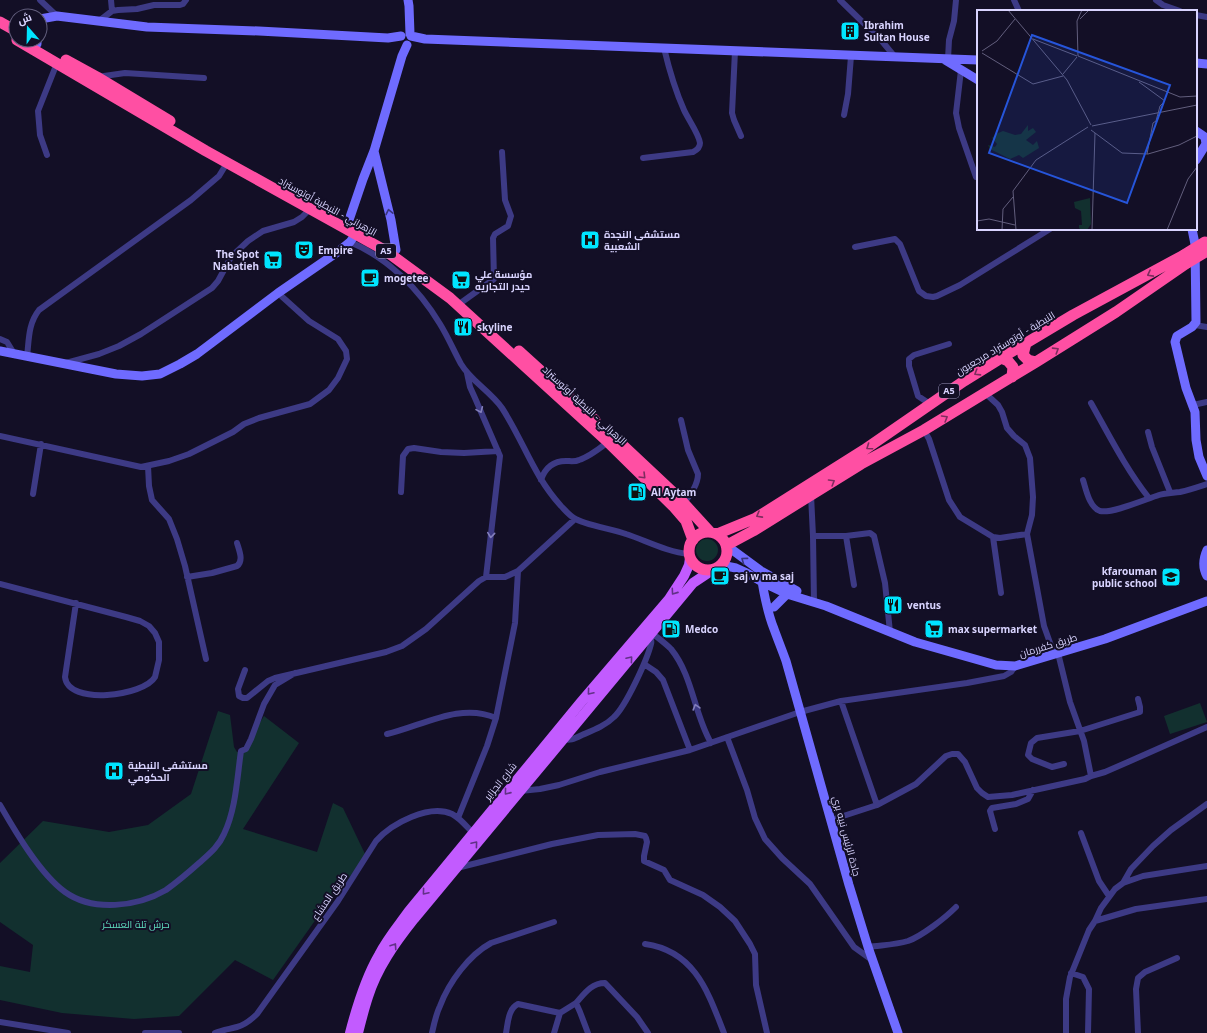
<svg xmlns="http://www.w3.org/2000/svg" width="1207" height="1033" font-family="'Noto Sans',Cairo,sans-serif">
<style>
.green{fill:#12302f}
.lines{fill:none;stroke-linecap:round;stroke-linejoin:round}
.street{stroke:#3d3a85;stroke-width:6}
.secondary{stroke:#6f6bff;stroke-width:9}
.primary{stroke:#c25bff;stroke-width:10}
.highway{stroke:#ff4fa3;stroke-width:11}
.highway-bridge{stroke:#ff4fa3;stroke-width:11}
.oneway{stroke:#38347d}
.oneway2{stroke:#7d2c5e}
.oneway3{stroke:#837fbc}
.oneway4{stroke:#623188}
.labels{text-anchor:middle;stroke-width:4;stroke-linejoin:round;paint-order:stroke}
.shield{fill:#130f26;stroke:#9e99be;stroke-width:1}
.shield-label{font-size:9px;font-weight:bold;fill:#d9d4ff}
.poi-label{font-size:10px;font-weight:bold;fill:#d9d4ff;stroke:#130f26;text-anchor:start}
.street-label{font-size:10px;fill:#d9d4ff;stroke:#130f26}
.park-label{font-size:10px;fill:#5fe0c0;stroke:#130f26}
.inset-road{fill:none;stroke:#625e7d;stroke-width:1}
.view{fill:#2655da;fill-opacity:0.15;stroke:#2655da;stroke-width:2}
.inset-edge{fill:none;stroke:#d9d4ff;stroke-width:2}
</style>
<rect width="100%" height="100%" fill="#130f26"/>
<path class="green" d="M696 550a11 11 0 1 1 22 0a11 11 0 1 1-22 0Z
M1200,703l7,19 -37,12 -6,-18z
M218,711l12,4 4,32 3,5h5l22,-36 35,27 -56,86 74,23 16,-49 10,5 23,48 -52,66 -41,58 -38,-20 -56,56 -45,3 -72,-6 -62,-13v-34l30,6 3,-27 -33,-23v-59l43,-42 66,11 39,-7 43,-31z"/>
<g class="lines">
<path class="street" d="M40,0l17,16
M111,0l1,11
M840,0l41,40 14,17
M1014,0l5,11
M1156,0l7,5 17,6
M1196,15l11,2
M99,21l13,-10 6,-1 19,-1 17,-4h26l3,-1 3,-4
M735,51l-3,62 2,7 7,16
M948,59l1,-19 5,-19 2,-21
M961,70l-5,43 3,15 17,49
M97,77l28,-4 79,5
M844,115l4,-21 3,-38
M47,155l-7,-20 -2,-24 19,-48
M643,158l50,-6c4,-2 7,-4 7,-9 -1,-9 -12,-24 -16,-33 -9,-20 -15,-41 -20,-62
M350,242c38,16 69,47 90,82 8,13 14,27 21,40 10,17 29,27 41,44 22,34 31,67 59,98 4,4 8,9 13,12 10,7 39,11 52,16 21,7 41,18 63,20
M855,247l40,-8 5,5 19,47 7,5 7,1 4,-1 23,-11 90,-56
M462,302l32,-23 -1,-41 2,-4 13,-8 3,-10 -6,-16 -3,-48
M1195,325l12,2
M0,339l7,3 8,13
M27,357c2,-17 1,-33 12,-47l152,-110 28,-24 8,-13
M66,363l33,-9 20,-8 22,-12 71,-46 6,-7 13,-24 17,-16 15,-10 31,-9 8,-5 7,-7
M467,373l3,14 5,11 25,58 -14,121
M985,393l13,12 4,7 5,16 7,8 11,9 5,13 3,39 -1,18 -5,19 17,92 10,28
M1091,403c18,32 35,66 58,95
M930,404l-12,-8 -9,-30v-7l5,-4 35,-11
M1193,405l14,-3
M681,420l7,30 10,24c0,11 -8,21 -14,29
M924,430l5,9 20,61 11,17 33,20 7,1 27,-4
M1148,432l4,15 18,45
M0,436l141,31 28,-6 20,-7 44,-22 11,-8 15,-6 51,-14 19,-14 9,-12 9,-19 -1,-8 -8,-12 -29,-18 -31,-28
M148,466l1,20 3,14 17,19 8,20 8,27 21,93
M541,480c4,-12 12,-19 25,-19 4,0 9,1 13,-1 10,-3 20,-11 29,-18
M1083,480c3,9 6,27 17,31 12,3 46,-12 59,-16 7,-2 14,-2 21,-3 9,-2 18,-5 27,-8
M401,492l2,-36 5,-7 6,-1 27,4 23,1 34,-2
M33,494l8,-50
M811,495l2,41 1,67
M813,536h33l24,-3 4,3 11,47 5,49
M846,536l8,49
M993,537l8,56
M187,577l25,-4 25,-7c7,-5 2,-16 0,-23
M0,584l126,33 14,4 9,5 6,7 4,9v18l-4,17c-11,19 -87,29 -90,0l11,-74
M652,633c6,5 13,10 19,16 22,27 23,65 40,94
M644,664l12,8 7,8 27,70
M245,670l-7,19 1,7 4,2h4l21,-17 7,-3 111,-26 16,-6 24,-17 53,-48 7,-4h19l13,-6 57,-52
M387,734c35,-8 73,-32 109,-16
M727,737l20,53 8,28 10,21 17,19 28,26 44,63 18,13
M562,738c7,4 14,0 20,-3 12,-5 23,-9 32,-18 12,-11 33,-57 37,-73 1,-3 0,-6 -1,-9
M1064,764l-12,3 -20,-8 -4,-4 3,-12 6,-5 43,-7 60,-19v-5l-2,-8
M1091,776l14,-4 23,-10 79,-35
M520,791l20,-2 19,-4 41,-13 90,-22 110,-38 41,-11 126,-18 37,-7 7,-4 4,-6
M0,805c15,26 40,69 65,87 28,20 72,15 101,-2 11,-8 23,-18 33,-27 10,-9 20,-17 25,-29 12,-25 13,-56 17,-83l5,-2 5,-10 13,-35 11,-19 20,-12
M877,805l39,-21 30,-28 6,-2h6l7,8 12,26 5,5 6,4 24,-2 73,-16 6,-3 -7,-35 -14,-39 -12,-49
M458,818l29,-72 9,-28 19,-95 3,-52
M831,820l46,-15 -36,-104
M995,829l-5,-18 2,-3 24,-4 12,-5 5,-9
M1081,833l18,48 10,15
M457,868l95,-24 46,-9 37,-1 10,2 1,2 1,4 -3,14v5l20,9 6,10 33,15 17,12 15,14 15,23 5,10 1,31 11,48
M1123,883l20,-7 64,-10
M1095,921l41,-12 71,-10
M645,944c50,7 63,48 79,89
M868,947c13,-2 27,-2 40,-6 14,-5 37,-23 48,-34
M1071,973l12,4 6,12 -1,44
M576,1003c8,-9 15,-20 29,-20l32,34 11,16
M0,1022l68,11
M145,1033h34
M215,1033c7,-3 15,-4 22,-6 8,-2 14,-7 20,-13l81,-113 38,-60c16,-18 53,-37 76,-27 8,4 15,13 21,19
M432,1033c2,-9 4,-19 8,-27 9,-24 29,-51 51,-63l63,-21
M506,1033c2,-10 2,-24 12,-29l42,9
M554,1033l6,-20 16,-10 4,9 8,21
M1066,1033v-34l4,-22 19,-47 6,-9 6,-13 14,-19 8,-6 8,-14 22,-23 18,-16 36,-26
M1138,1033l-2,-44 2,-11 7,-6 32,-14"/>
<path class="secondary" d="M408,0l1,6 1,28
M40,19l17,-3 90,11 112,4 129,7 13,-2
M411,36l14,3 553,21
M37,44v-4
M945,60l33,20
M1196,63l11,1
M1196,131l9,6 1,7 -10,16
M374,151l17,69 5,30
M348,223l15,-44 11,-28 28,-95 5,-11
M1192,229l3,15 1,78 -4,5 -15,9 -2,6 11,46 9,24 1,28 3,17 8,19
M0,351l116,23 26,2 18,-2 20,-10 17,-10 81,-61 61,-42 11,-9 5,-7
M727,546l34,25 36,20
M1207,550c-4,9 -5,17 0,26
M717,568l9,-2 10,2 11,5 15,9 25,12 39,12 89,36 81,23 19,1 90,-27 102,-38
M761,571c1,16 7,43 13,58 4,11 8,21 12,32l63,224 19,62 30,86
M774,607l13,-13"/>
<path class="primary" d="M350,1033c7,-27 15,-54 29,-78 8,-16 20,-30 30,-44l172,-209 88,-103 15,-23 5,-11 1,-7
M358,1033c3,-12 6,-24 10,-36 9,-29 27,-54 46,-78l279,-336 21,-14"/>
<path class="highway" d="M0,22l16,9
M17,40l189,111 180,100 64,47 158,144 65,64 13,15 7,19
M66,60l31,17 73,44
M1026,343l-3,12 5,5 8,2
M519,351l76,69
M1001,358l7,3 5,6 -1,10
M614,437l65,61 31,34
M689 551a19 19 0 1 1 38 0a19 19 0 1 1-38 0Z
M717,534l39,-16 108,-68 100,-69 37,-23 72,-43 111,-60
M727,545l26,-14 108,-67 63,-34 112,-68 80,-50 71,-49"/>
<path class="highway-bridge" d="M1184,255l21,-13
M1187,263l20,-12"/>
</g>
<defs><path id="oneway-chevron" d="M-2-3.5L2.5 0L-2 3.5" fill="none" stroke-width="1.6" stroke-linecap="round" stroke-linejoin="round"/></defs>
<g class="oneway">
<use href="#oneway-chevron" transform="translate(389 212) rotate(-102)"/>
<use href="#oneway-chevron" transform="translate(744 560) rotate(-144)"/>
</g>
<g class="oneway2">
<use href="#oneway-chevron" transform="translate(1150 274) rotate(152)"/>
<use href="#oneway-chevron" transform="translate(1056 350) rotate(-32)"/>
<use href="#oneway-chevron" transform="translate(977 373) rotate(148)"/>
<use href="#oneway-chevron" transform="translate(945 418) rotate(-31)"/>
<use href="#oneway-chevron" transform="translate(869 447) rotate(145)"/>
<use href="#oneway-chevron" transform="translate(643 476) rotate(45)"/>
<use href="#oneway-chevron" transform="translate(832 482) rotate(-31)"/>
<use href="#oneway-chevron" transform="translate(759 515) rotate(151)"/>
</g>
<g class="oneway3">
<use href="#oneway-chevron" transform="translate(480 410) rotate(66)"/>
<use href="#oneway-chevron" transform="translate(491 535) rotate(96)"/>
<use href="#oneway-chevron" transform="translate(696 707) rotate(-106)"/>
</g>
<g class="oneway4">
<use href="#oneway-chevron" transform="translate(674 592) rotate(125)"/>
<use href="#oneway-chevron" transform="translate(630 659) rotate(-50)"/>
<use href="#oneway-chevron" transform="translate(590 692) rotate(130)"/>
<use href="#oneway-chevron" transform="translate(507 792) rotate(129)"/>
<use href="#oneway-chevron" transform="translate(475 844) rotate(-50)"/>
<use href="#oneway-chevron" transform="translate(425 892) rotate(130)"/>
<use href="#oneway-chevron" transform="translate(394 946) rotate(-56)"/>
</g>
<defs>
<symbol id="building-square" viewBox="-11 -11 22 22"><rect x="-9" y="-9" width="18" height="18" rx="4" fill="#00e5ff" stroke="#130f26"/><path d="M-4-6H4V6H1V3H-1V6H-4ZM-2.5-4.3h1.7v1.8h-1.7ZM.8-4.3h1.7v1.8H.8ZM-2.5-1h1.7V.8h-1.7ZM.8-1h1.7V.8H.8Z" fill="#111"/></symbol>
<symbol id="hospital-square" viewBox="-11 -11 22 22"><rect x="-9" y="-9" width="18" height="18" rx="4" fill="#00e5ff" stroke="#130f26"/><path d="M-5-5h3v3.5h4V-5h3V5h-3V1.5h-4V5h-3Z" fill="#111"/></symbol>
<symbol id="theatre-square" viewBox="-11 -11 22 22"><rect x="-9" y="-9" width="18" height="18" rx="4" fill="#00e5ff" stroke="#130f26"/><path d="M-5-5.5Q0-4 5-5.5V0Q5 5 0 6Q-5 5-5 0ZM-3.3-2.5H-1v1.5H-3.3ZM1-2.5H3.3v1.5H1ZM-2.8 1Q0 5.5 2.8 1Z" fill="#111"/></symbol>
<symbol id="supermarket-square" viewBox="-11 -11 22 22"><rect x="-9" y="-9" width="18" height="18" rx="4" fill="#00e5ff" stroke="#130f26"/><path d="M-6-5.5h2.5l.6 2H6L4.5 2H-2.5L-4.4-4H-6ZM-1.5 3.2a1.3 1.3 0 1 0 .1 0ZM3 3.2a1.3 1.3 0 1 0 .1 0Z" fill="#111"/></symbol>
<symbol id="cafe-square" viewBox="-11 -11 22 22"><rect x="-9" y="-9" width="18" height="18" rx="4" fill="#00e5ff" stroke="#130f26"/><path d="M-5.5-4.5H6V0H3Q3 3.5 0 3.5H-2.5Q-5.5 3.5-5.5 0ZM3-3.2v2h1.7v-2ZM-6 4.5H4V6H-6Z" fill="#111"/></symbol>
<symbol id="restaurant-square" viewBox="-11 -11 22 22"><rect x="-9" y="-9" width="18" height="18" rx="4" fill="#00e5ff" stroke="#130f26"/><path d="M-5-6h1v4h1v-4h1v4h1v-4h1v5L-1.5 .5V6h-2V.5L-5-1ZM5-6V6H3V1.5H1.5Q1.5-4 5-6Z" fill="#111"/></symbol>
<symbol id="fuel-square" viewBox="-11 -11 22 22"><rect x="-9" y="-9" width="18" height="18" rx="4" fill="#00e5ff" stroke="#130f26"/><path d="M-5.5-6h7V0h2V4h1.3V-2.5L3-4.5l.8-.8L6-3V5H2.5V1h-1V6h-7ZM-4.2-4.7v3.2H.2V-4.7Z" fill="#111"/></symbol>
<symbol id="school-square" viewBox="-11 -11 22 22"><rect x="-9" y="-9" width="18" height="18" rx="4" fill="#00e5ff" stroke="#130f26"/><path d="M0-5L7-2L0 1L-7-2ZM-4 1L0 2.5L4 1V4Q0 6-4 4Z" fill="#111"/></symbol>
</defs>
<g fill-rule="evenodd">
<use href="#building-square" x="839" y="20" width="22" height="22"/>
<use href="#hospital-square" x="579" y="229" width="22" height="22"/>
<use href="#theatre-square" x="293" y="239" width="22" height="22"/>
<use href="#supermarket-square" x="262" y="249" width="22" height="22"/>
<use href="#cafe-square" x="359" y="267" width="22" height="22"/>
<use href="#supermarket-square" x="450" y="269" width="22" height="22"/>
<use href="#restaurant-square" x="452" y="316" width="22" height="22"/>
<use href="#fuel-square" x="626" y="481" width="22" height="22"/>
<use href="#cafe-square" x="709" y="565" width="22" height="22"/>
<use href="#school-square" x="1160" y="566" width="22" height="22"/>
<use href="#restaurant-square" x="882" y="594" width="22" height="22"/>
<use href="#fuel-square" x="660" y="618" width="22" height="22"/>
<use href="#supermarket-square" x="923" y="618" width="22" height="22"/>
<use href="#hospital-square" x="103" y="760" width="22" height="22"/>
</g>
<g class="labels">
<g class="shield">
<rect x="376" y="244" width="20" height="14" rx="3"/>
<rect x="939" y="384" width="20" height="14" rx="3"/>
</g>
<g class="shield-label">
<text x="386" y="254">A5</text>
<text x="949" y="394">A5</text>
</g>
<g class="poi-label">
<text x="864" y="29">Ibrahim<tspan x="864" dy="12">Sultan House</tspan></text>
<text x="604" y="238">مستشفى النجدة<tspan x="604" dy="12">الشعبية</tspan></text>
<text x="318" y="254">Empire</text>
<text x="259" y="258" text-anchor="end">The Spot<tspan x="259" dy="12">Nabatieh</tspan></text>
<text x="475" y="278">مؤسسة علي<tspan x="475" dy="12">حيدر التجاريه</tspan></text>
<text x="384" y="282">mogetee</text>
<text x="477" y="331">skyline</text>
<text x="651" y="496">Al Aytam</text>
<text x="1157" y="575" text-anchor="end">kfarouman<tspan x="1157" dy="12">public school</tspan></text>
<text x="734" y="580">saj w ma saj</text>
<text x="907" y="609">ventus</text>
<text x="685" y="633">Medco</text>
<text x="948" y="633">max supermarket</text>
<text x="128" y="769">مستشفى النبطية<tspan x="128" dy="12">الحكومي</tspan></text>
</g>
<g class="street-label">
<text transform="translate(328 206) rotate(29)" y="4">الزهراني - النبطية أوتوستراد</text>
<text transform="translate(1005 343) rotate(-31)" y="4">النبطية - أوتوستراد مرجعيون</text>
<text transform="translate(585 405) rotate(43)" y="4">الزهراني - النبطية أوتوستراد</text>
<text transform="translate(1048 645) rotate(-17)" y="4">طريق كفررمان</text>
<text transform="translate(500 781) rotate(-51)" y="4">شارع الجزاير</text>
<text transform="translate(847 836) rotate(75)" y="4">جادة الرئيس نبيه بري</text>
<text transform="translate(329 896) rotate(-56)" y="4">طريق المشاع</text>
</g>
<g class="park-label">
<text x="136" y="928">حرش تلة العسكر</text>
</g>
</g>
<g transform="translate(977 10)">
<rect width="220" height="220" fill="#130f26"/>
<path d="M51,115v6l5,-3 3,4 -10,8 7,5 4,-4 2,7 -16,10 -4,-3 -9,4 -20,-10 -2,-4 7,2 2,-3 -5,-6 4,-4 7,-3 12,4 6,-1zM113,188l1,26 -4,6h-6l-2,-2v-3h3l-1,-14 -6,-3 -1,-6z" fill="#12302f"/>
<path class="inset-road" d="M31,0l59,70 24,45M103,9l9,-9M56,29l44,17M5,41l15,-10 18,-22M5,43l51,31 30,-8M101,46l102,41 17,-1M101,46l-1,-35 5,-11M86,64l14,-17M162,72l26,19 -5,5 -4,15 -3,2 -6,31M115,116l105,-21M114,120l31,23 26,1 31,-9 18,-9M0,211l12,-2 26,6M25,220l1,-21 10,-12M39,220l-3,-39 23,-31 52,-33M115,220l3,-97M190,220l21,-51 9,-12"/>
<path class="view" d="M55,25l138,50 -43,118 -138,-50z"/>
<rect width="220" height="220" class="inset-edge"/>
</g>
<g transform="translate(28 28) rotate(340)"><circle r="19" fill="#130f26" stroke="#625e7d"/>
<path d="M0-3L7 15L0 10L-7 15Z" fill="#00e5ff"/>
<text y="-6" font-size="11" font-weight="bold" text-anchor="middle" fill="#d9d4ff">ش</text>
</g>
</svg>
